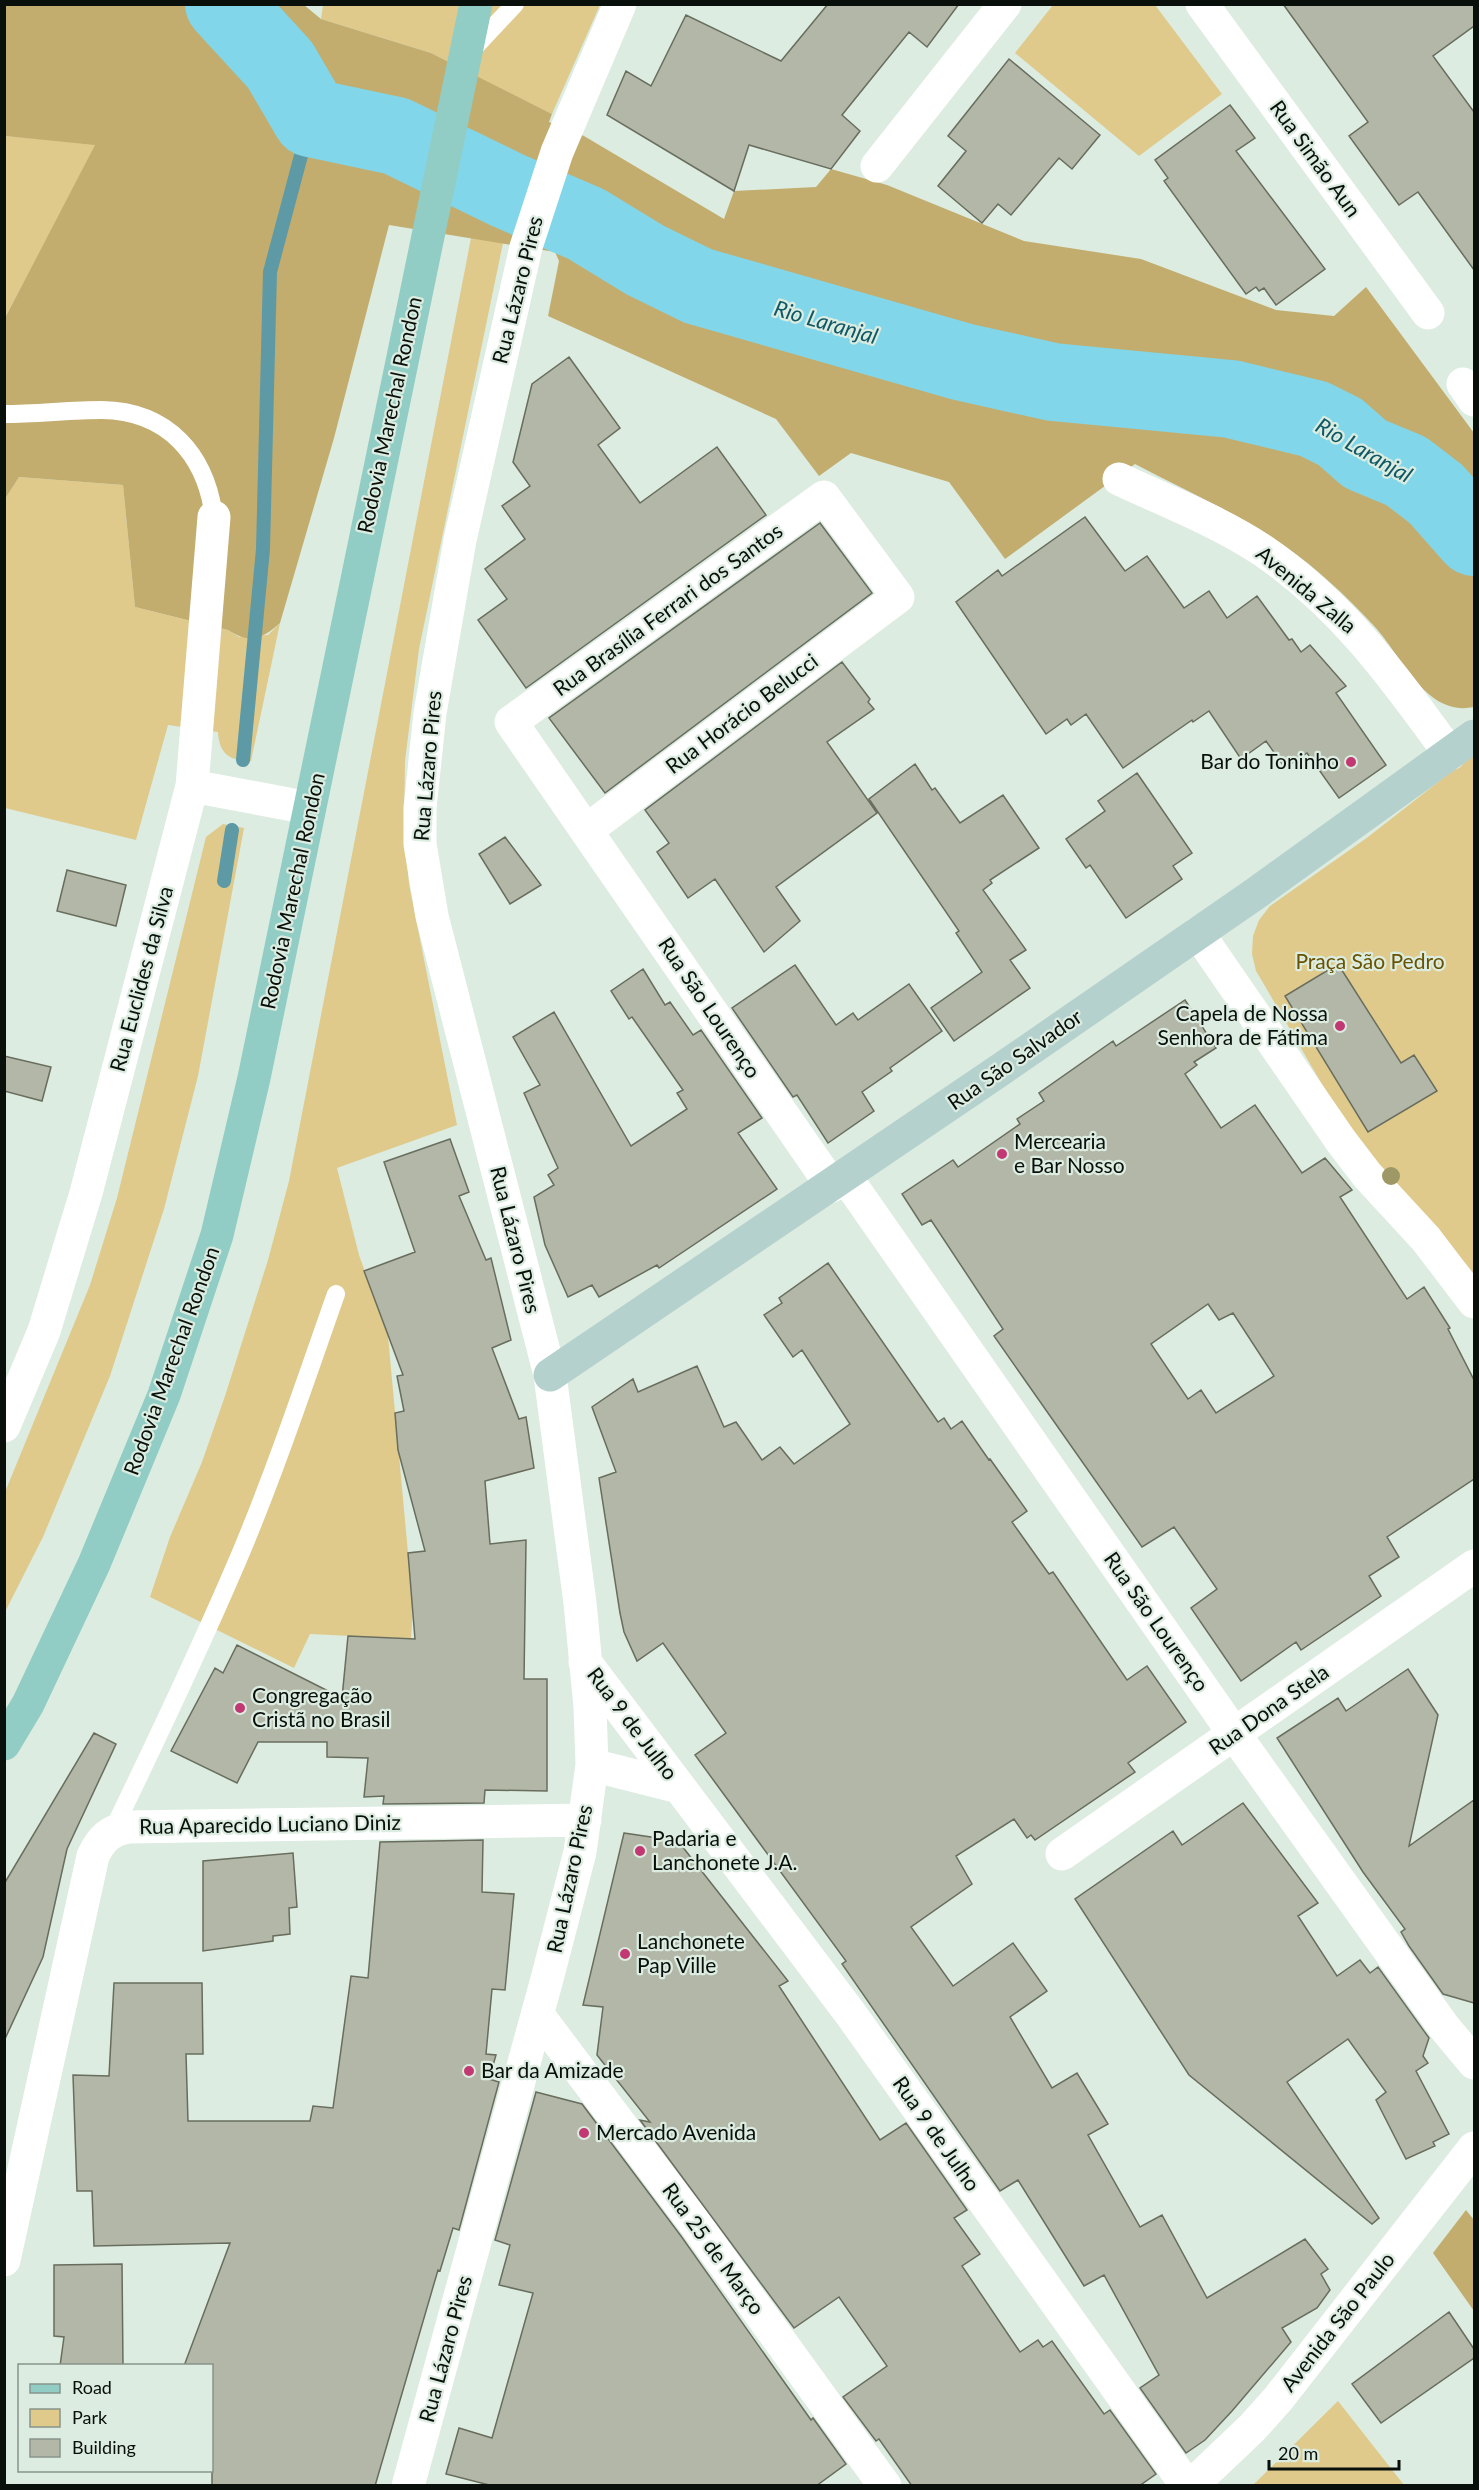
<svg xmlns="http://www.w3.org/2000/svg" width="1479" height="2490" font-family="Lato,sans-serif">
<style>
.green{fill:#dfca8c}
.forest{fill:#c2ad6e}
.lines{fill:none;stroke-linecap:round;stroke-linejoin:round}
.stream{stroke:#5e9aa6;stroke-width:14}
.river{stroke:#82d6e9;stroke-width:78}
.building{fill:#b2b7a7;stroke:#686d5e;stroke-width:1.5;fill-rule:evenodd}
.lane{stroke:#fff;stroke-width:18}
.street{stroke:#fff;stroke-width:33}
.secondary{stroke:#b5d1cd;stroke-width:33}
.primary{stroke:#91cdc5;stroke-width:33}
.tree{fill:#9d9865}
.poi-dot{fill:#c23872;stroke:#dcece0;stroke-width:2}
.labels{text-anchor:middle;stroke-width:4.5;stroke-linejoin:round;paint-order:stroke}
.street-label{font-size:21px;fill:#090f0b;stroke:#dcece0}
.poi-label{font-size:21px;fill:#090f0b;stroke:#dcece0;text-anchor:start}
.park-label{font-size:21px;fill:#695300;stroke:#dcece0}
.water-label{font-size:22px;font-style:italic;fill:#0f5865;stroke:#dcece0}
</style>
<rect width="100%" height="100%" fill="#dcece0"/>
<path class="green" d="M323,5h277l-48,109 -121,-61 -110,-34z
M1053,5h102l67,89 -83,62 -124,-103z
M5,136l91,8 -91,174z
M471,238l32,5 -84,406 -14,112 -1,66 5,57 48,241 -120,43 22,87 29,81 25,271 -2,32 -101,-5 -16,34 -144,-71 20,-60 32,-75 23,-66 43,-136 21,-79z
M19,477l104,8 12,122 93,23 11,7 29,-2 12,-12 -29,138c-21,0 -32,-7 -33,-29l-50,-7 -32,115 -131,-32v-309z
M1474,754v520c-37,-48 -84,-88 -119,-138 -36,-53 -66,-110 -99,-165l-4,-17 1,-18 6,-16 11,-14 98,-69z
M223,824l21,4 -46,248 -34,133 -54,167 -67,161 -38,75v-120l85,-207 27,-87 89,-361z
M1338,2401l66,84h-151z"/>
<path class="forest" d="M178,4l126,1 17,14 110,34 121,61 -3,8 35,14 140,83 10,-28 82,-4 15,-18 56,16 137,56 117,18 135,51 58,6 32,-29 108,146v274c-48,10 -71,-49 -99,-80 -27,-29 -59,-60 -92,-82 -46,-32 -99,-55 -148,-81l-130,95 -56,-77 -98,-29 -32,23 -43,-57 -228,-103 11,-55 -4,-9 -166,-27 -55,213 -54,185c-19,17 -30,21 -52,7l-93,-23 -12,-122 -104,-8 -14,22v-181l90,-173 -90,-9v-131z
M1466,2210l8,10v91l-41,-58z"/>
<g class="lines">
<path class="stream" d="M243,760l20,-211 7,-277 41,-154
M224,881l8,-51"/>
<path class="river" d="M224,4l56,61 31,53 85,18 111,54 79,34 59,36 53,26 265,76 90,20 178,17 83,20 26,13 25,22 41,17 30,23 38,43"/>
</g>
<path class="building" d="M828,4h131l-32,43 -18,-15 -67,83 18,16 -29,38 -82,-24 -15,46 -127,-76 19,-44 25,15 35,-71 95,46z
M1283,4h191v22l-41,30 41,56v158l-56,-78 -19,13 -50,-69 19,-14z
M1009,59l91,76 -28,34 -13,-11 -48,57 -13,-11 -16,19 -44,-37 28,-35 -18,-15z
M1230,105l25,33 -19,13 89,118 -49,36 -12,-17 -5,3 -3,-4 -10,7 -82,-113 4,-3 -13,-18z
M569,357l51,71 -22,17 42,58 77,-56 49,68 -240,173 -48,-68 29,-21 -22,-30 40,-30 -23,-33 28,-20 -17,-24 19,-78z
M1085,517l40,54 22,-15 37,52 25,-17 18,27 30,-22 32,44 3,-1 9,13 9,-7 36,41 -10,7 50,72 -47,33 -32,-45 -22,15 -19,-27 -25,18 -32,-48 -16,11 -1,-2 -69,48 -37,-54 -15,11 -4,-6 -21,15 -90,-132 42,-32 4,6z
M820,523l52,70 -267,200 -56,-75z
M842,662l28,37 -2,3 6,7 -47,33 50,71 -101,74 24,34 -36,31 -49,-73 -27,19 -31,-46 12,-9 -24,-33z
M915,764l17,26 3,-2 25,35 43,-28 36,53 -49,32 2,3 -9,7 43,60 -16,10 20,28 -76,53 -23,-33 51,-36 -26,-39 3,-2 -90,-132z
M1137,773l55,80 -19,13 9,13 -56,39 -36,-53 -4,3 -20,-29 39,-28 -7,-10z
M505,837l36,48 -31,19 -31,-50z
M67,870l59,15 -10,41 -59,-15z
M1338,964l63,99 13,-8 23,36 -69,41 -83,-136z
M795,965l41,60 17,-12 5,7 51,-36 33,47 -52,37 2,3 -30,21 12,19 -46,32 -31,-48 -4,2 -61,-89z
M643,969l22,36 5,-3 23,33 8,-5 61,88 -24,15 39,56 -118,79 -2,-3 -58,32 -7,-12 -24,12 -23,-52 -11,-48 20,-12 -6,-10 10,-7 -34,-75 16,-8 -27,-48 41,-25 77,134 56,-37 -10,-16 6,-3 -51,-73 -3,2 -18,-28z
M1185,1000l31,48 -22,14 3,3 -12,9 36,54 34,-23 47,68 23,-15 27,32 -12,7 67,102 17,-12 26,41 -2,1 26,51v99l-87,58 12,20 -30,19 12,20 -80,54 -5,-8 -55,39 -50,-73 26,-19 -43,-62 -32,20 -148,-211 9,-7 -72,-109 -9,5 -20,-31 51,-34 5,7 62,-43 -3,-5 27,-18 -5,-8 74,-52 3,5zM1208,1304l11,16 14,-7 41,63 -58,37 -15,-23 -13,9 -37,-55z
M4,1056l47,11 -9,34 -38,-10z
M450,1139l19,53 -10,4 27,64 5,-2 20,82 -19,8 27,71 7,-2 8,51 -49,13 5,63 36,-4 -2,139h23v112l-62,-1 -1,13 -101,1 1,-8 -20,1 4,-39 -41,-1v-15h-69l-21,41 -66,-32 44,-83 8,5 14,-28 105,53 6,-62 67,3 -7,-86 17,-2 -27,-101 -3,-37 9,-2 -7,-35 6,-1 -39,-104 51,-19 -31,-90z
M828,1263l110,159 6,-4 7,11 11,-8 27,39 1,-1 37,52 -15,11 37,52 4,-2 74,108 20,-14 39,56 -58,41 7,9 -100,68 -4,-5 -4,3 -13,-19 -58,37 16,28 -61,43 42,59 60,-43 34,48 -37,26 42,71 25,-15 31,51 -20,11 52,92 22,-12 45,83 98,-59 23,30 -7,5 9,16 -13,18 -35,20 9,14 -59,69 -27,29 -19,13 -46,-65 19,-13 -55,-100 -20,11 -66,-106 -18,11 -158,-227 4,-3 -151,-206 31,-22 -63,-90 -26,18 -13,-29 -4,-19 -21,-135 17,-6 -24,-65 41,-28 5,13 59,-26 27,61 12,-5 26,38 18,-13 14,17 56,-40 -48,-74 -9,7 -29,-42 18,-12 -3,-5z
M1408,1669l30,46 -29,131 65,-46v203l-31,-9 -34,-48 -8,-14 4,-3 -42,-57 -86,-134 61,-40 8,13z
M94,1733l22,11 -49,105 -24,108 -39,84v-157z
M1243,1803l75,100 -20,13 39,60 23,-16 10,13 8,-6 51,71 -6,18 5,7 -12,8 33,63 -16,8 2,4 -29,13 -30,-59 10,-8 -38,-53 -61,43 92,136 -7,6 -183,-149 -114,-176 98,-68 9,14z
M624,1833l54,8 110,140 -9,5 101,154 26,-17 61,87 -13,8 26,36 -18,12 58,86 18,-12 5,7 9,-6 52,73 6,-4 46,64 -17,12h-227l-33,-47 -3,2 -33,-44 44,-31 -48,-69 -45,31 -154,-208 10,2 -53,-67 6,-48 -20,-2z
M483,1840l-1,52 32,2 -9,96 -13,-1 -6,65 10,1 -7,24 10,3 -40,148 -6,-2 -13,43 -2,-1 -63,216h-163v-120h-28l46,-123 -136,3 -2,-55h-15l-4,-116 36,1 5,-93h88l1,71h-17l2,67h122l3,-15 20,2 18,-132 17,2 12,-136z
M293,1853l4,54 -8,1 1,26 -17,2v5l-70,10v-90z
M536,2092l46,12 99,132 130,184 2,-2 33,46 -30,22h-323l-47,-12 13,-46 33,10 41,-145 -34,-8 11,-40 -15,-5z
M122,2264l1,102h-63l4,-29 -10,-1v-71z
M1449,2312l25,37v9l-93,65 -29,-39z"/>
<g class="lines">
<path class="lane" d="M471,51l44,-47
M4,414c33,0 66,-4 98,-4 66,1 104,45 112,107
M112,1832c45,-93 90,-187 130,-282 35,-84 64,-171 94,-256"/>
<path class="street" d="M1202,4l226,309
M877,166l128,-162
M1463,384l11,16
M1119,479c47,22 99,42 143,71 81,55 132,127 188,204
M192,786l117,22
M587,830l311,-233 -74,-100 -313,225 321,464
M1198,933l143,208 26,34 59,64 48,63
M845,1176l390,559 209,292 30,36
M4,1426l40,-95 42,-138 106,-407 22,-269
M585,1662l265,351 337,473
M592,1765l87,22
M1062,1854l412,-288
M538,2015l158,210 189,261
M4,2260l89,-404c8,-17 17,-26 36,-29l456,-7
M408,2486l139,-507 33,-127 12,-87 -2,-58 -10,-104 -30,-228 -118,-459 -12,-72v-36l10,-95 30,-173 66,-293 31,-95 63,-148
M1191,2486l61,-58 26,-29 196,-251"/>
<path class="secondary" d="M550,1375l450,-305 252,-174 222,-160"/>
<path class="primary" d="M4,1744l24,-40 66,-140 70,-169 53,-160 37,-157 222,-1074"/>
</g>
<circle class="tree" cx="1391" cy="1176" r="9"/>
<g class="poi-dot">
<circle cx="1351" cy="762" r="6"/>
<circle cx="1340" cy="1026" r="6"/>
<circle cx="1002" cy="1154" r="6"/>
<circle cx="240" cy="1708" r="6"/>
<circle cx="640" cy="1851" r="6"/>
<circle cx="625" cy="1954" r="6"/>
<circle cx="469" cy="2071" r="6"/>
<circle cx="584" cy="2133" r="6"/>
</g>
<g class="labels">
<g class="street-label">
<text transform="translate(1315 159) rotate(54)" y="7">Rua Simão Aun</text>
<text transform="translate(518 290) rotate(-76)" y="7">Rua Lázaro Pires</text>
<text transform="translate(390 415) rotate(-78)" y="7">Rodovia Marechal Rondon</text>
<text transform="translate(1306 590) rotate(40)" y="7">Avenida Zalla</text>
<text transform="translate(668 610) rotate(-36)" y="7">Rua Brasília Ferrari dos Santos</text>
<text transform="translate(742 714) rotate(-37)" y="7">Rua Horácio Belucci</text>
<text transform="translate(428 766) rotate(-85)" y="7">Rua Lázaro Pires</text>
<text transform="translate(293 891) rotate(-78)" y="7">Rodovia Marechal Rondon</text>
<text transform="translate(142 979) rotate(-75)" y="7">Rua Euclides da Silva</text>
<text transform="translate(709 1008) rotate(56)" y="7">Rua São Lourenço</text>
<text transform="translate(1015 1060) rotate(-35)" y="7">Rua São Salvador</text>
<text transform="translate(515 1240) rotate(76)" y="7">Rua Lázaro Pires</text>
<text transform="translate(172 1361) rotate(-70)" y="7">Rodovia Marechal Rondon</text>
<text transform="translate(1156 1622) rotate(55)" y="7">Rua São Lourenço</text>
<text transform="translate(1269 1710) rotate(-35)" y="7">Rua Dona Stela</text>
<text transform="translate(632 1724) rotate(53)" y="7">Rua 9 de Julho</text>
<text transform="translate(270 1825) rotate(-1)" y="7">Rua Aparecido Luciano Diniz</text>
<text transform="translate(570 1879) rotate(-78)" y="7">Rua Lázaro Pires</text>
<text transform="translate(936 2134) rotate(55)" y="7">Rua 9 de Julho</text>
<text transform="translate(713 2249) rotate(54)" y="7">Rua 25 de Março</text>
<text transform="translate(1338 2322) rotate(-52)" y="7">Avenida São Paulo</text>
<text transform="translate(446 2349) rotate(-75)" y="7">Rua Lázaro Pires</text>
</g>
<g class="poi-label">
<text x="1339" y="769" text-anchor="end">Bar do Toninho</text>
<text x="1328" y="1021" text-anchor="end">Capela de Nossa<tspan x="1328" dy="24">Senhora de Fátima</tspan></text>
<text x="1014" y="1149">Mercearia<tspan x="1014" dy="24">e Bar Nosso</tspan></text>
<text x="252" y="1703">Congregação<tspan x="252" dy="24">Cristã no Brasil</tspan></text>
<text x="652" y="1846">Padaria e<tspan x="652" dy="24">Lanchonete J.A.</tspan></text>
<text x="637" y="1949">Lanchonete<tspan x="637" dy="24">Pap Ville</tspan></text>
<text x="481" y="2078">Bar da Amizade</text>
<text x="596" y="2140">Mercado Avenida</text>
</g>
<g class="park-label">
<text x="1370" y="969">Praça São Pedro</text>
</g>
<g class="water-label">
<text transform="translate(826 322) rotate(16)" y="8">Rio Laranjal</text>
<text transform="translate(1364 450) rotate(30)" y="8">Rio Laranjal</text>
</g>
</g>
<rect width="1479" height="2490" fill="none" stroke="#090f0b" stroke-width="12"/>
<rect x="18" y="2364" width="195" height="108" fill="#dcece0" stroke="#88948b" stroke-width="1.5"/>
<rect x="30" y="2384" width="30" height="9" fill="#91cdc5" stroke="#88948b" stroke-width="1.5"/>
<text x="72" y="2394" font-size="18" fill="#090f0b">Road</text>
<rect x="30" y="2409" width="30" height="18" fill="#dfca8c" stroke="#88948b" stroke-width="1.5"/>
<text x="72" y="2424" font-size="18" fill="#090f0b">Park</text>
<rect x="30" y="2439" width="30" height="18" fill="#b2b7a7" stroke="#88948b" stroke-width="1.5"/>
<text x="72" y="2454" font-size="18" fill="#090f0b">Building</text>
<path d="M1269 2460v9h130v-9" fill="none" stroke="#090f0b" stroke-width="3"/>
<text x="1278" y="2460" font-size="18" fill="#090f0b" stroke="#dcece0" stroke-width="4.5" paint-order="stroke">20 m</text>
</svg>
